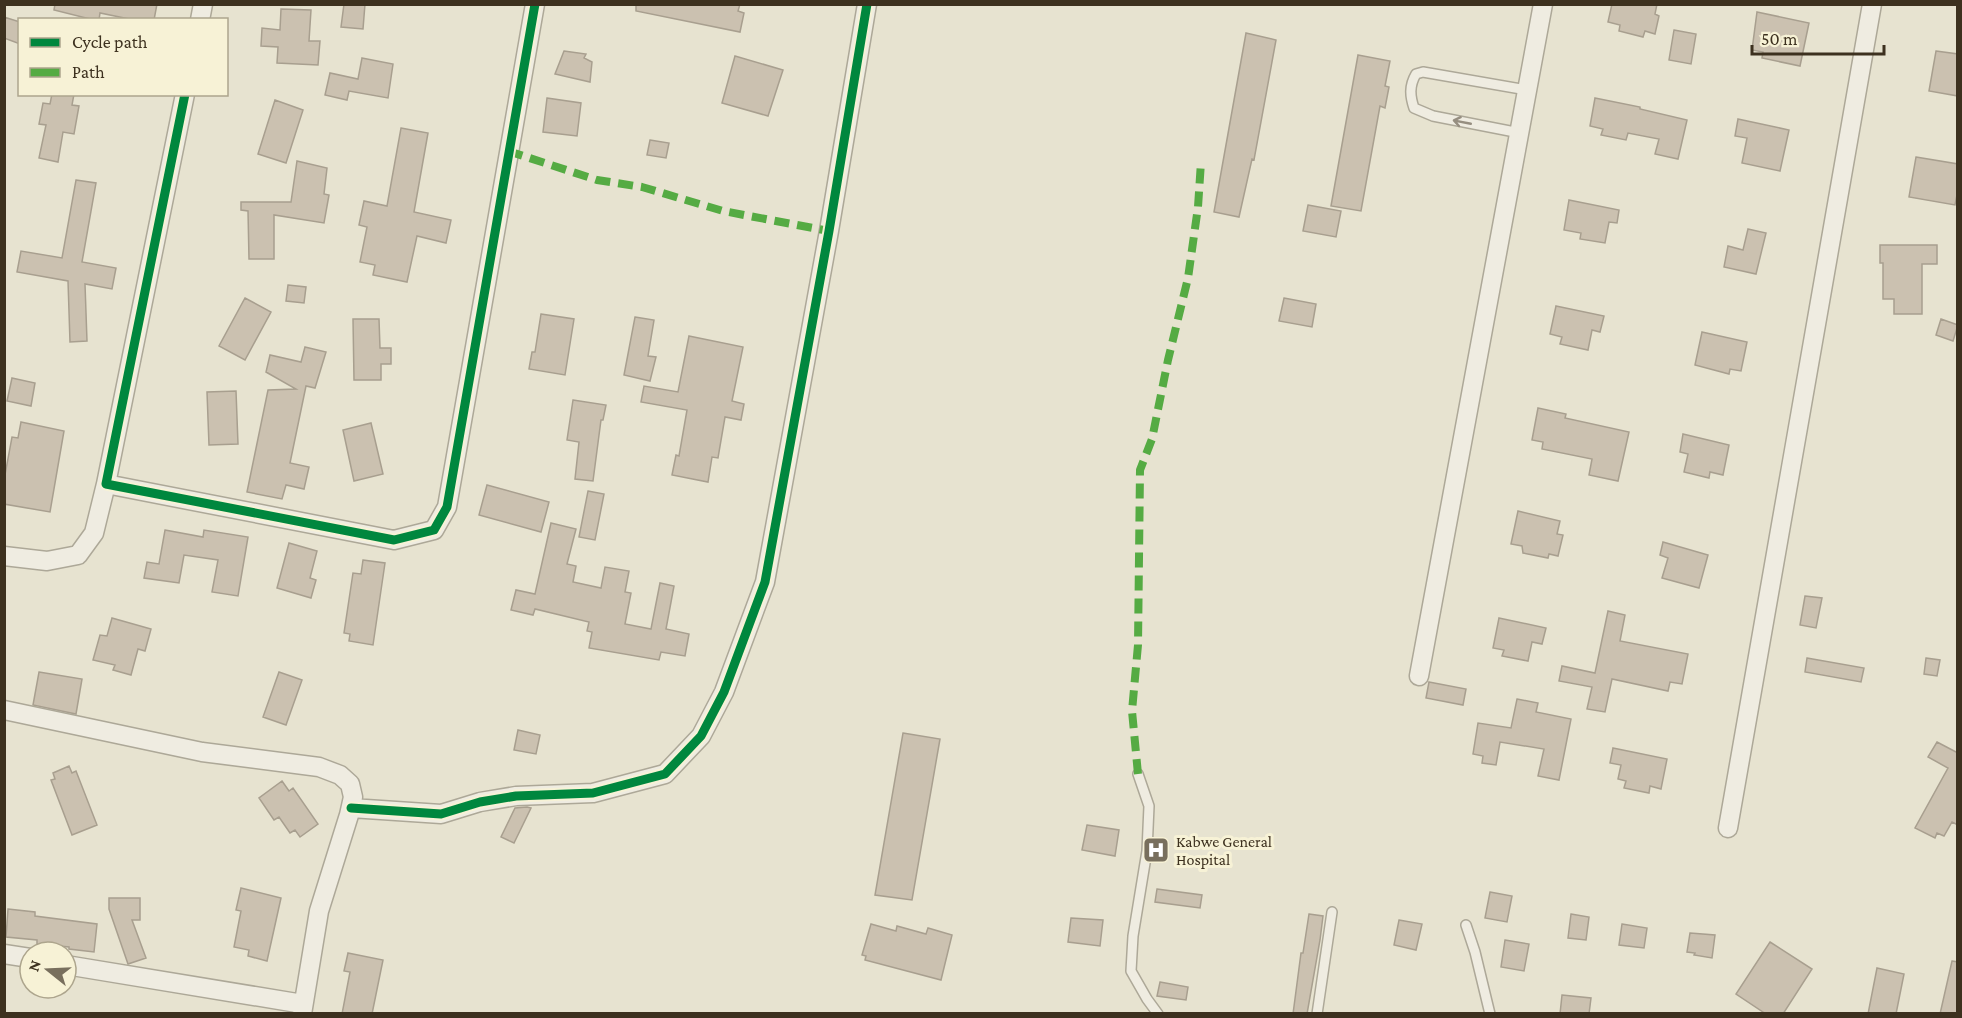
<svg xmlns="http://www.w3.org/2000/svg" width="1962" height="1018" font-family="'Crimson Pro',serif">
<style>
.building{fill:#cbc1b0;stroke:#a89f8f;stroke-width:1.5}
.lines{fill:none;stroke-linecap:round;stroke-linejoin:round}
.lane-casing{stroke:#ada898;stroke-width:12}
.street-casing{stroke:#ada898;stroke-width:21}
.lane{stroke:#efece1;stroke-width:9}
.street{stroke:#efece1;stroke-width:18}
.quiet{stroke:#55ab43;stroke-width:8;stroke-dasharray:15 8;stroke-linecap:butt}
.cycleway-casing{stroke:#f7f2d6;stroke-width:13}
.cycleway{stroke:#00873e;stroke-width:9}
.oneway{stroke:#968e80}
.labels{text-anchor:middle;stroke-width:6;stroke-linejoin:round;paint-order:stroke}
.poi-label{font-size:16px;fill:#3d311f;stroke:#f7f2d6;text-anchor:start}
</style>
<rect width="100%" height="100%" fill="#e7e3d0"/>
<path class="building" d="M55,4h102l-3,16h-20l-34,-7 -1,7h-5l-40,-10z
M344,4h21l-2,25 -22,-2z
M636,4h104l-2,7 6,2 -4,19 -104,-21z
M1612,4h45l-2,10 4,2 -4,18 -10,-3 -2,6 -24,-6 1,-6 -12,-3z
M281,9l30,1 -2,31h11l-2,24 -41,-2 1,-16 -17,-1 1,-18 18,2z
M1757,12l52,11 -9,43 -38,-8 1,-6 -11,-2z
M4,17l16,5v22l-16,-6z
M1674,30l22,4 -5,30 -22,-4z
M1246,33l30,7 -22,120 -2,-1 -13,58 -25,-5z
M564,51l22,3 -2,4 8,4 -2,20 -35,-8z
M1936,51l22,3v42l-29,-5z
M1358,55l32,6 -5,25 4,1 -4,21 -5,-2 -19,105 -30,-5z
M735,56l48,14 -15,46 -46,-13z
M362,58l31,6 -5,34 -39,-7 -2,9 -22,-5 5,-22 28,6z
M52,94h22l-2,11 7,1 -5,28 -11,-2 -5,30 -19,-4 7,-33 -7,-1 4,-21 7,1z
M547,98l34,5 -4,33 -34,-4z
M1595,98l45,9v2l47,11 -9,39 -23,-5 4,-15 -31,-6 -2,7 -25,-5 2,-6 -13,-3z
M275,100l28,10 -17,53 -28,-9z
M1738,119l51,11 -9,41 -38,-8 5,-25 -12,-2z
M401,128l27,5 -14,79 37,8 -5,23 -29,-7 -10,46 -34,-7 2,-10 -15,-3 7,-35 -8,-2 5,-24 23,5z
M650,140l19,3 -3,15 -19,-3z
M1916,157l42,7v26l-3,15 -46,-8z
M297,161l30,7 -3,26 5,1 -5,28 -50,-8v44h-25l-1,-48 -7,-1v-8h50z
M76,180l20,3 -14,79 34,6 -4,21 -27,-5 2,57 -17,1 -2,-61 -51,-9 4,-21 41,7z
M1569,200l50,10 -2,13 -8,-1 -4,21 -25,-4 1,-6 -17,-3z
M1308,205l33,6 -5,26 -33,-6z
M1748,229l18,4 -10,41 -32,-7 4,-21 15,4z
M1880,245h57v19h-15v50h-28v-15h-11v-36h-3z
M288,285l18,2 -2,16 -18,-2z
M245,298l26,14 -26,48 -26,-14z
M1284,298l32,6 -4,23 -33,-6z
M1556,306l48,10 -4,16 -8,-2 -4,20 -28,-6 2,-7 -12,-3z
M541,314l33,5 -9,56 -36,-6 3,-17h3z
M635,317l19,3 -6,36 8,1 -6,24 -26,-6z
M353,319h26l1,29h11v16h-10v16h-27z
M1941,319l17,6 -5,16 -17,-6z
M1702,332l45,10 -6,29 -11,-2 -1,5 -34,-9z
M689,336l54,11 -11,54 12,3 -3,16 -16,-3 -7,41 -6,-1 -4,25 -36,-7 4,-20 3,1 8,-46 -46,-8 3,-16 34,6z
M305,347l21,5 -11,36 -9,-2 -16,77 19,4 -5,22 -18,-4 -4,14 -35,-7 21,-102 28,-1 -30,-17 4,-17 31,7z
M12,378l23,5 -4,23 -24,-5z
M236,391l2,53 -29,1 -2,-53z
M573,400l33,5 -3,15h-2l-8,61 -18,-2 4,-37 -12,-2z
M1538,408l28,6 -1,4 64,14 -11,49 -29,-6 3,-16 -50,-10 1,-7 -11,-2z
M21,422l43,9 -14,81 -46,-8v-24l8,-43 6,1z
M371,423l12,51 -29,7 -11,-51z
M1683,434l46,11 -6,30 -13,-3 -1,6 -25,-6 4,-18 -8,-2z
M487,485l62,17 -8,30 -62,-17z
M588,491l16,3 -9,46 -16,-3z
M1518,511l42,10 -3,13 6,1 -5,21 -9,-2 -1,4 -25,-5 -1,-7 -11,-2z
M551,523l25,6 -9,35 9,2 -3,16 28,6 4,-21 24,4 -4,21 6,1 -6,31 26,5 9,-46 14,3 -8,43 23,5 -4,22 -24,-4 -2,8 -70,-12 3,-16 -5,-1 2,-9 -54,-13 -2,6 -22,-5 5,-20 19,4z
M165,530l38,7 1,-7 44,7 -10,59 -26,-4 6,-32 -34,-5 -5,28 -35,-5 3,-16 12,2z
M1663,542l45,13 -9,33 -37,-10 6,-20 -8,-3z
M289,543l28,8 -7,27 6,2 -5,18 -34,-10z
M363,560l22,3 -12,82 -24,-4 1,-7 -6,-1 9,-60 8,1z
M1805,596l17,2 -6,30 -16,-3z
M1608,611l17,4 -5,26 68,13 -6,30 -12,-2 -2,9 -56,-12 -7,33 -18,-3 5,-22 -33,-6 3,-15 33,7z
M112,618l39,11 -6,22 -7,-2 -7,26 -18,-5 2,-5 -22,-5 7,-25 7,1z
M1499,618l47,10 -4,16 -10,-2 -4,19 -26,-5 2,-6 -11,-2z
M1807,658l57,10 -3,14 -56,-10z
M1926,658l14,2 -3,16 -13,-2z
M39,672l43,7 -6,35 -43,-9z
M279,672l23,8 -16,45 -23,-8z
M1429,682l37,7 -3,16 -37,-7z
M1517,699l21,4 -2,9 35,7 -12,61 -21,-4 6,-27 -44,-7 -4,23 -14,-2 1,-7 -10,-2 5,-31 33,5z
M518,730l22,5 -4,19 -22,-4z
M903,733l37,6 -28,161 -37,-5z
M1937,742l19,10 2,-3v76l-6,-3 -8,14 -7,-3 -2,5 -20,-10 33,-60 -20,-11z
M1613,748l54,11 -6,30 -11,-3 -1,7 -25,-5 2,-7 -8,-2 3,-14 -11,-2z
M69,766l3,7 4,-2 21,54 -25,10 -21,-55 4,-1 -2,-6z
M282,781l7,10 4,-3 25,36 -18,13 -5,-7 -5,3 -11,-16 -5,3 -15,-22z
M527,807l4,1 -17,35 -13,-6 14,-29z
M1087,825l32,5 -4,26 -33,-6z
M241,888l40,10 -14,63 -19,-5 1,-6 -15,-3 7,-36 -5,-1z
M1157,889l45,6 -2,13 -45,-6z
M1490,892l22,4 -5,26 -22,-4z
M109,898h31v22h-8l14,38 -18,6 -19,-55z
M8,909l27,3v4l62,8 -3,28 -25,-3v-2l-32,-3v-4l-31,-3z
M1309,914l14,2 -3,24 -13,74h-14l8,-61h2z
M1571,914l18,3 -3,23 -18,-2z
M1071,918l32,2 -3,26 -32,-4z
M1399,920l23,4 -6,26 -22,-5z
M871,924l25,7 1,-5 29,8 2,-6 24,7 -11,45 -76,-20 1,-4 -4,-1z
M1622,924l25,4 -3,20 -25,-3z
M1690,933l25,2 -3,23 -18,-3 1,-2 -8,-1z
M1505,940l24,4 -5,27 -23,-4z
M1770,942l42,27 -29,45h-17l-30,-20z
M348,953l35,7 -11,54h-30l8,-42 -6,-1z
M1952,961l6,1v52h-18z
M1877,968l27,6 -8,40h-28z
M1160,982l28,5 -2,13 -29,-4z
M1562,995l29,3 -2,16h-29z"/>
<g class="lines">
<defs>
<path id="lane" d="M1520,133l-87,-17 -19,-8c-4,-12 -5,-22 2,-34l7,-2 104,18
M1138,774l11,32 -2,45 -14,85 -2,35 16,28 11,15
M1466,925l9,27 15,62
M1317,1014l15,-102"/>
<path id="street" d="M200,20l3,-16
M185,94l-79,390 288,56 40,-10 13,-23 88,-503
M4,556l43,5 31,-6 16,-22 12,-49
M1419,676l124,-672
M4,710l198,42 117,15 21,8 10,9 3,13 -4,18 -30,96 -17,103
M351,808l90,6 39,-12 36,-6 77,-3 72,-19 36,-38 23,-44 41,-110 64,-351 38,-227
M1728,828l144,-824
M4,954l26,4
M66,965l237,39"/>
</defs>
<use href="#lane" class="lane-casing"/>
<use href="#street" class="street-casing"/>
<use href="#lane" class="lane"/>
<use href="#street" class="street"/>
<path class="quiet" d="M508,151l89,29 45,7 81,24 106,20
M1138,774l-6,-63 6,-66 2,-175 12,-31 16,-79 20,-82 10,-71 3,-45"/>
<defs>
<path id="cycleway" d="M185,94l-79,390 288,56 40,-10 13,-23 88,-503
M351,808l90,6 39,-12 36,-6 77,-3 72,-19 36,-38 23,-44 41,-110 64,-351 38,-227"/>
</defs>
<use href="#cycleway" class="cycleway-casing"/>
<use href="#cycleway" class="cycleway"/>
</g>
<defs><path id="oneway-shaft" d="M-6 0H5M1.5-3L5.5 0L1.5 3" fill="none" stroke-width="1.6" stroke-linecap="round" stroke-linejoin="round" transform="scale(1.5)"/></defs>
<use class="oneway" href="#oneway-shaft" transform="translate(1462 122) rotate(-169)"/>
<defs>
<symbol id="hospital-square" viewBox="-11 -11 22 22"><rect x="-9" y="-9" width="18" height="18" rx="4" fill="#786f5d" stroke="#f7f2d6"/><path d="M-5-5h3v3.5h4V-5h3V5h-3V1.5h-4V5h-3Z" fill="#fff"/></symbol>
</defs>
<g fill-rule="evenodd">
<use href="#hospital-square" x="1141" y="835" width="30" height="30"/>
</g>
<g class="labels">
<g class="poi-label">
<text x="1176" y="847">Kabwe General<tspan x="1176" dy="18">Hospital</tspan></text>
</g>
</g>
<rect width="1962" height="1018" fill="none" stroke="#3d311f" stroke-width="12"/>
<rect x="18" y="18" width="210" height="78" fill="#f7f2d6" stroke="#ada58d" stroke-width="1.5"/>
<rect x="30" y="38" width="30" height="9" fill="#00873e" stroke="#ada58d" stroke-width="1.5"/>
<text x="72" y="48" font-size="18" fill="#3d311f">Cycle path</text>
<rect x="30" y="68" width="30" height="9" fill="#55ab43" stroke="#ada58d" stroke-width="1.5"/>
<text x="72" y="78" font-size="18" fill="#3d311f">Path</text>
<g transform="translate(48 970) rotate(288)"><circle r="28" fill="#f7f2d6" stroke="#ada58d" stroke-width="1.5"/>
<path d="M0-4.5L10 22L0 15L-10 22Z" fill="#786f5d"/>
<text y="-9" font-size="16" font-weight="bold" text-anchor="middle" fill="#3d311f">N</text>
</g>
<path d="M1752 45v9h132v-9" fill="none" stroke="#3d311f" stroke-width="3"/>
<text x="1761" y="45" font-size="18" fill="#3d311f" stroke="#f7f2d6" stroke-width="4.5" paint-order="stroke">50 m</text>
</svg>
